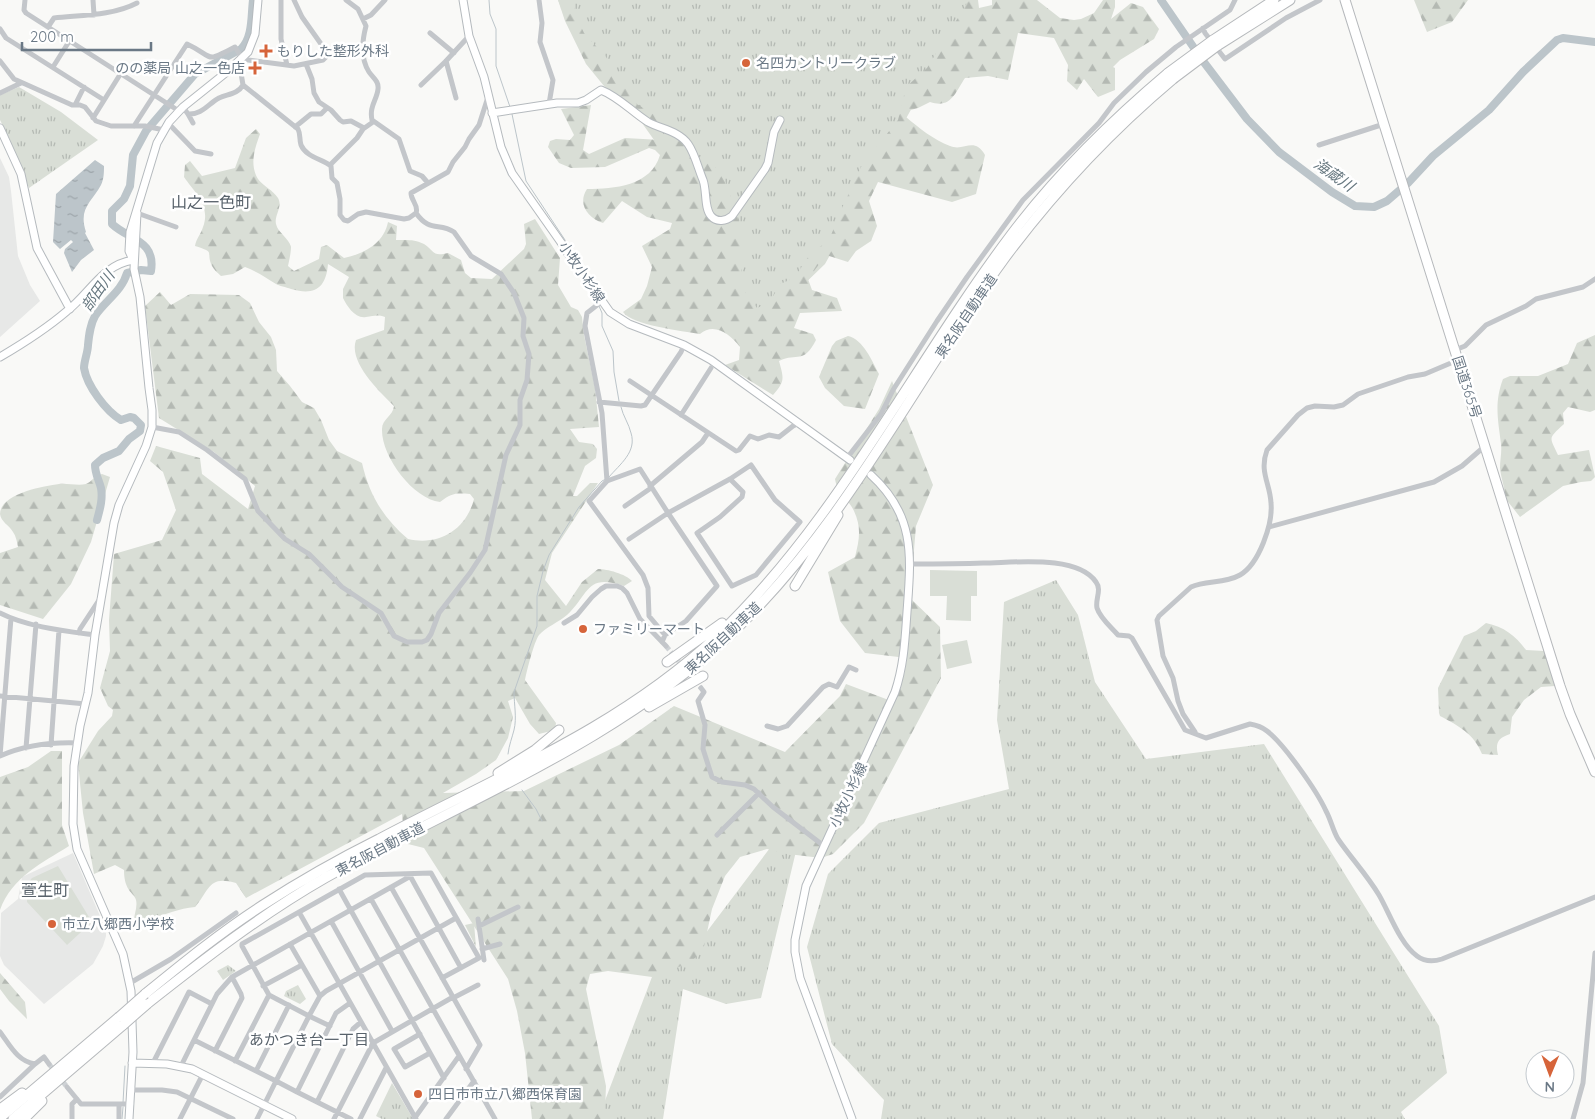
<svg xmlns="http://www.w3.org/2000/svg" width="1595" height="1119" font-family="Quicksand,'Noto Sans JP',sans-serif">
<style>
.built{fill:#e7e8e7}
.grass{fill:url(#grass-tufts)}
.forest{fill:url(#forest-firs)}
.pitch{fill:#d9ded6}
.water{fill:url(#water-ripples)}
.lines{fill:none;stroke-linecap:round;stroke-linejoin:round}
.stream{stroke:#bcc5ca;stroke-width:1}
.river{stroke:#bcc5ca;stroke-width:8}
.street-tunnel{stroke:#ced2d5;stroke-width:5;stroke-dasharray:5 2.5;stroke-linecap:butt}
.secondary-casing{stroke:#b5babe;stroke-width:9}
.highway-casing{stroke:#b6b9bc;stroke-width:11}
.street{stroke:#c3c6ca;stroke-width:5}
.secondary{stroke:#fff;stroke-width:7}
.highway{stroke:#fff;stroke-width:9}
.highway-bridge-casing{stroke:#b6b9bc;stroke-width:11;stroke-linecap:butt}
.highway-bridge{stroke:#fff;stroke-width:9}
.poi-dot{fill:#d6643a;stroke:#fff;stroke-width:2}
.labels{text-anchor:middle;stroke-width:5;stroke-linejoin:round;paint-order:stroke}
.poi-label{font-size:14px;fill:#6a7885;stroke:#fff;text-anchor:start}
.street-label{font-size:14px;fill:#6a7885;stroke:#fff}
.water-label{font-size:15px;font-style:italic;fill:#677880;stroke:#fff}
.neighbourhood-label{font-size:15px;fill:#58626b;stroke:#fff}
.quarter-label{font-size:16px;fill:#58626b;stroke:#fff}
</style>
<defs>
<pattern id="grass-tufts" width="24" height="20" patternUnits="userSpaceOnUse" patternTransform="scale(1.25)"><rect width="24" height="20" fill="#d9ded6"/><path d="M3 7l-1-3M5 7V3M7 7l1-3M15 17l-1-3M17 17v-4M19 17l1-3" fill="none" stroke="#b4b9b3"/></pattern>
<pattern id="forest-firs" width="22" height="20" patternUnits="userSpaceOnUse" patternTransform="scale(1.25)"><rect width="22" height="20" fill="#d9ded6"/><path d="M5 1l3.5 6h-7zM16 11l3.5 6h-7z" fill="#b4b9b3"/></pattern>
<pattern id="water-ripples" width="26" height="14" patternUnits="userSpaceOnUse" patternTransform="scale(1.25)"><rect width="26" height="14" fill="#bcc5ca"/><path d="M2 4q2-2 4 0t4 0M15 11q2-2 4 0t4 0" fill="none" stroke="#9da5aa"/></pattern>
</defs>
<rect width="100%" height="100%" fill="#f9f9f7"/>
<path class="built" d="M0,158l9,19 2,14 7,65 12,29 10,16 -40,36z
M73,853l33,77v6l-3,10 -10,18 -49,40 -40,-39 -4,-9 1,-43 17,-14 4,-22z"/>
<path class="grass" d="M558,0h412l-8,18 -137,246 -60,58 -41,-20 -48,-131 -114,-161z
M19,87l42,25 37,28 -69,48 -19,-48 -10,-20v-25z
M1056,580l22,35 17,67 51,77 118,-15 175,282 8,47 -46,39 4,7h-524l3,-19 -52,-56 -25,-97 21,-73 51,-51 130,-34 -12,-69 7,-118z
M776,840l21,7 -36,151 -35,6 -43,-15 -20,130h-65l57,-150 44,-27z
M474,923l2,24 -11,-22z
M228,965l8,6 -13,9 -6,-9z
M298,985l8,14 -6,5 -16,-8 2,-5z
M392,1083l20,34v2h-30l-6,-3z"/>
<path class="forest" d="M558,0h17l-1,11 10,22 22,24 29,46 24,14 31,22 11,21 9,3 11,9 8,19 11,35 7,16 -8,42 18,24 9,-4 5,-4 9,-16 12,-5 5,-5 13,-20 19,-14 14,-34 19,-41 36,-45 8,-33 21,-19 40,-65v-3h11l1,8 13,-3v-5h45l23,18 14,2 7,-1 13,-6 9,-13h12v7l-4,12 20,-16 12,4 16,22 -5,10 -34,21 -7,7 2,1v22l-17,7 -14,-18 -7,11 -10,-9 1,-16 -14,-27 -36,-5 -10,47 -20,-4 -23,2c-10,15 -14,31 -35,24l-12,6 -11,3 -1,6c13,11 28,23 44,29 14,6 24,-10 35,9l-9,39 -24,8 -74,-20 -9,19 8,25 -6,15 -15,10 -8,11 -22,-7 -18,24 4,11 25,8 5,13 -42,2 -6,15 19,6 3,6c-13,25 -18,12 -37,21 5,18 6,20 -6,34l-48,-30 14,-5 1,-13c-10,-13 -26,-25 -40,-13 -17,-3 -69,-9 -77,-22l18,-13 6,-13 5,-19 -10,-21 28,-17 2,-6 -25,-6 -25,-16 -19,22c-15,-5 -26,-19 -16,-34 27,0 64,-3 73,-34l-5,-5 -6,-2 -44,19 -34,1 -12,-5 -11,-16 2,-6 6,-2 14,1 4,-5 -13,-26 30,-4 -8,45 6,4 36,-16 36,2 7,-4 -64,-50 -18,-22 -21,-43z
M1414,0h54l-16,22 -25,10z
M256,129l4,5c-5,14 -11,30 -2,45 5,7 15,11 20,19 5,9 -4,17 -2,26 2,9 13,14 15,23 0,6 -2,14 -3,19l6,5 25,-12 2,-12 6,-2 17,13c20,-4 40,-15 44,-36l9,4 -1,14c10,0 19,-1 28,4 11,7 8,13 24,9l13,7 4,13 6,5 21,1 32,-30 2,-5 -2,-20 11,-5 25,39 -2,27 13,22 7,3 4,7 2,18 11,53 4,39 -29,2 9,13 14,2 4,5 -1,9 -11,8 -12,30h4l13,-13h8l-46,70 -7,27 21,26 16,-24 16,-13c9,0 28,5 34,12l-8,5c-38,-13 -34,7 -57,29 -8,7 -21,12 -28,20 -5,7 -12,35 -14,45l31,43 -1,7 -16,4 -9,-10 -15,-26 -7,3 5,16 -5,21 -12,22 -20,14 -33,19 81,-2 95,-46 55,-39 111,46 55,-56 6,-12 48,18 10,-27 3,-17 -42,-5 -25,-32 -12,-49 27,-15c4,-16 7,-29 -1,-46 -6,-13 -16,-15 -19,-32l44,-70 13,-28 41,104 -17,41 -6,72 30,29 1,51 -77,145 -31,31 -12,4 -33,-4 -21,-5 -27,8 -15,19 -13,33 -9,42 -14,12 -37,14 -44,-6 -18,3 -4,15 20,97 -1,25 -3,8h-70l-7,-66 -8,-42 -9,-32 -84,-131 -16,-4 -4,-10 -2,-20 -156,84 -10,-15c-28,-8 -26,7 -41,24 -16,1 -29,8 -44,11l-4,6h-13c-1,-8 4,-16 2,-24 -1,-4 -5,-7 -7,-10 -4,-6 -5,-13 -5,-20l-9,-5 -21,9 -11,-61 -5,-50 20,-32 14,-15 1,-6 -5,-4 -8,-18 10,-37 -1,-31 5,-66 48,-14 14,-30 -13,-38 -13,-11 6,-15 44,12 2,16 46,35 7,-23 -41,-34 -55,-34 -14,-112 15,-14 11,13 19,-11 49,1 11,8 9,19 12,15 5,13 1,21 13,15 12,16 12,6 7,12 8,20 8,11 25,12c7,31 21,55 46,76 31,7 58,-9 66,-40l-4,-5c-15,-1 -18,-1 -30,8 -27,-3 -59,-46 -58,-73 0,-10 11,-13 12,-23 -14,-14 -46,-44 -38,-66l28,-10 1,-13c-8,-3 -11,-1 -19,0 -11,2 -19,-11 -23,-19v-9l6,-12 -21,-13c-2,24 -13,32 -37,25 -5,-2 -12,-3 -15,-5 -11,-7 -20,-13 -31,-17l-12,7 -12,2c-3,-3 -7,-6 -9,-10 -7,-15 5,-13 -17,-20 1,-7 6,-12 8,-19 8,-21 -8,-34 -19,-50l1,-12 5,-4 12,15 33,-8 11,-30z
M1595,335v75l-5,2 -22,-5 -5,6 1,11c-16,15 -15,12 -6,31l31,-5 6,27 -4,4 -10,1 -18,4 -43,31 -15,-19c0,-12 -4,-19 -5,-30 0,-8 2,-16 1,-24 -3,-25 -7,-41 2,-65l7,-3h28l30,-12 9,-21z
M848,336c15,3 24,25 31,38l-14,35 -21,-3 -19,-18 -6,-11 13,-31 4,-5z
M102,474l8,3 -19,65 -20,42 -28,35 -43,-14v-52l18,-6c-1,-5 -2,-11 -5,-15 -4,-7 -12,-10 -13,-18 0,-20 43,-28 59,-30 8,-1 19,2 27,0 7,-3 7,-8 16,-10z
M1486,623c18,4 29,12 40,27l18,1 11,35 -14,1 -17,13 -12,17 -2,17c-12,4 -15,9 -12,21l-16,-1c-8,-20 -23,-28 -42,-38l-1,-3 -1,-25 26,-52 12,-5z
M51,751h11v74l7,21c-27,17 -57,31 -69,64v-133l28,-10z
M0,973l25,29 2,17 -18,-18 -9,-12z"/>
<path class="pitch" d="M930,570l47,1v25h-6v25l-25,-1 1,-24h-17z
M967,640l5,23 -25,6 -5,-24z
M58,866l34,56 -25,23 -40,-43v-18l5,-6z"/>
<path class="water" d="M95,160l9,6c0,6 0,13 -3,19 -9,17 -23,23 -15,47l-1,1 9,17 -13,10 -9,12 -8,-19 1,-4 8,-7 -2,-2 -11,9 -7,-7 3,-48z"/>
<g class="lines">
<path class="stream" d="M489,0l1,14 6,15v37l14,41
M512,114l14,67 39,59v4
M563,250v4l12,15
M582,278l15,24
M599,306l3,7v13l11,25 1,21 5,29
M609,477c11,-13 28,-25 22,-44 -2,-9 -8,-17 -10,-26
M508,754c1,-9 4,-16 6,-24 3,-12 0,-26 0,-38l23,-66v-30l6,-25 6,-16 30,-48 23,-26 4,-2
M522,790l14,19 6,12
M123,1103l2,-37
M122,1119l1,-12"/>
<path class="river" d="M1161,0l42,61 44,58 32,33 53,40 23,14 19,1 13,-6 21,-18 25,-27 56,-46 34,-38 34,-32 6,-2 32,4
M97,520c3,-11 6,-21 4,-32 -2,-8 -6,-14 -6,-23l8,-7 16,-7 10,-12 11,-8 1,-6 -7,-7 -4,-1 -9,3c-15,-9 -34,-34 -37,-52 0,-7 4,-16 4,-23 1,-10 2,-20 7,-29 10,-15 27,-25 32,-43l14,-3 10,1c5,-31 -22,-31 -39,-47v-13l12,-12 6,-13 3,-31 13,-24 49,-57 46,-25c12,-12 10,-33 12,-49"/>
<path class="street-tunnel" d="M666,646l35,42
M49,1064l18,23"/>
<defs>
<path id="secondary" d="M463,0l6,36 15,41 17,70 11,26 98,139 19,12 55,21 27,15 139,100
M492,113l65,-10h21l8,-3 15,-10c18,7 31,22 47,32 13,7 31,9 40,22 7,10 10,24 15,36 4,11 1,28 8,36 6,7 15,5 21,0l33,-47 3,-6 6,-31 6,-12
M0,128l21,46 16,74 33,61
M133,260l-4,-9 1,-19 27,-89 12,-21 14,-15 45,-36 20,-19 7,-18 3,-34
M0,357c24,-14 46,-28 67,-46 23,-18 35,-46 66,-51
M132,1063l35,1 25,5 100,50
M129,1119l4,-67 -2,-61 -8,-37 -46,-105 -4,-25 1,-58 6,-40 8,-33 7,-58 19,-112 5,-18 27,-59 6,-19v-17l-3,-22 -9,-91 -6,-28 3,-56
M852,1119l-52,-141 -5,-26v-12l11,-54 89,-194c9,-27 10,-52 12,-80 4,-55 9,-96 -36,-137"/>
<path id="highway" d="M1345,0l215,686 10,28 25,58
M1213,40l61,-40
M1217,46l73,-46
M795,586l43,-71
M667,662l55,-39
M649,707l54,-31
M498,773l37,-23 24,-20
M145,994c38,-31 76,-62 118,-89 37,-24 76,-46 116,-66 115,-61 240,-111 337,-202 122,-116 195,-269 295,-402 46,-61 99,-113 157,-162
M147,1004c57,-45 115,-90 178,-126 140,-78 293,-136 410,-248 111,-106 179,-248 269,-371 49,-66 106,-127 169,-180
M0,1109l22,-16
M0,1118l119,-101
M13,1119l110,-94
M24,1119l18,-18"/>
</defs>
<use href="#secondary" class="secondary-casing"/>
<use href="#highway" class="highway-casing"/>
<path class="street" d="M25,0l-1,10 2,3 153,98
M93,0l1,15
M281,0v39l6,26
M346,0l12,9 8,17c-4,15 -6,32 3,46 4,6 10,9 9,17 -1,11 -9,17 -6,31l27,19 11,32 12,5 6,7
M539,0l3,23 -2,19 13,38 -4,24
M363,19l8,-4 14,-15
M48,27l6,-9c27,-3 58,-2 83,-15
M1203,28l2,5 20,26 61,-41 34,-18
M0,29l6,9 98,62
M430,33l24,20
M0,61l14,18 58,26h8l5,2 11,14 15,5h34l19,4
M446,61l10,37
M237,63l3,4 3,18 55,44c3,6 1,10 3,16 5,12 21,14 30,21l1,12 5,5 3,16v16l4,5 4,1 10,-7 8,-2 38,7 5,-1 7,-5
M306,64l6,15 2,14 5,9 12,8 9,10 3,2 8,-1 13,7
M53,67l17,-27
M421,85l25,-24 23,-25
M0,93l21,-10
M75,105l9,-18
M183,107l5,7c14,1 20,-10 31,-16 9,-4 19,-4 24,-13
M188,114l5,9
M93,118l28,-45
M168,123l27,28 16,3
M134,126l53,-82c28,13 16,20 48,3l7,11 6,2 46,6 29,-6 3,-3v-6l-24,-34 -8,-17
M295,127l16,-13h10l6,-6
M1319,145l65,-21
M330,165l27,-27 6,-9 10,-7
M137,213l39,14
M601,302l-14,11 -2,13 17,87 5,68 -18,20 54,74 5,13 1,28 16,19
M1455,350l10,-4 21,-21 40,-19 10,-7 47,-12 12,-8
M630,381l106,70 3,-1 11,-14 8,3 11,-4 10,2 14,-11 6,-3
M599,402l42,4 4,-1 36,-53 3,-7
M681,415l30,-47
M152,427l27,5 28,18 38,29 13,32 27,28 24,15 33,33 39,26 13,23 13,6h15l5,-2 4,-6 8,-21 31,-40 15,-23 21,-95 14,-30v-25l7,-20 2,-26 -6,-18 1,-18 -10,-25 -13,-19 -30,-18 -17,-24c-15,-10 -24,1 -38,-19 3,-8 -5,-12 -5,-20l37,-21 5,-10 12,-15 4,-8 10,-14 9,-28
M847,458l34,-44 12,-24 44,-69 30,-44 56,-77 76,-77 15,-20 32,-31 30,-25 54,-37 5,-10
M607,481l33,-12 28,44 -39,26
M650,486l52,-44 6,-9
M625,506l26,-18
M1269,527l165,-45 28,-16 23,-20
M910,564c24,0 49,0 73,-1 29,0 94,-9 113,19 6,8 -1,17 1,26 3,10 14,19 21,27l11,1 3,2 53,92 21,8 44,-14c6,1 12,3 17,7 17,13 50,60 59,80 5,9 7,20 12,28 13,19 29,36 41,56 10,17 21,49 38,61 8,6 16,6 25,3l153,-62
M0,613c27,14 65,18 95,22
M564,623l13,-8 15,-18 9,-8 5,-3h11l5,2 5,5 13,26 26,27
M79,633l1,-4 21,-32
M662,642l3,-7 21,-14 31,-35 -49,-73 62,-34 21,-14 24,35 25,22 -44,53 -24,11 -35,-53 23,-16 22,-20 1,-5 -13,-13
M701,688l3,4 -6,9 7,24 -2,24 9,28 10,5 23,3 9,4 19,18 51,39
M0,696l86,8
M767,726l11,3 9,-3 36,-39 6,-3 8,3 12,-20 7,3
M1195,732l-12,-18 -5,-13 -5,-23 -10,-22 -6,-36 2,-4 32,-29c15,-7 33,-3 49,-12 19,-11 33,-51 31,-72 -1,-20 -12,-31 -4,-53l31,-35 9,-7 8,-2 19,1 9,-2 15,-11 50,-17 17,-3 33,-14
M51,745l8,-115
M26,748l10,-124
M0,756l11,-138
M0,756c23,-10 52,-14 78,-13
M717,835l42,-42
M409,874l52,94
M391,887l89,158 -14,24
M339,889l105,189
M371,899l124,220
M299,912l117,207
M478,919l6,41
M331,921l61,110
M479,926l39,-19
M290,944l30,52
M482,949l18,-5
M442,978l37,-20 -48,-85 -66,2 -123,69v2l27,49 40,21 11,-20 6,-5 130,-73
M130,983l41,-24 65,-46
M263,986l39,-21
M453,998l25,-13
M330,1026l-21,-10 -33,65 21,11 39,-79 14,-10
M0,1032c10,13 17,29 35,32
M420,1034l-26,15 11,18 25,-14
M194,1040l82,41 -19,38
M215,1051l27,-53 -1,-4 -9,-17
M235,1061l34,-66
M153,1063l36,-71 23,12
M181,1066l36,-72 15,-17 177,-100
M256,1071l33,-66
M67,1087l14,17h50
M132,1090h30l15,2 56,27
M297,1092l54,27
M0,1097l35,-33 9,-7 5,7
M317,1102l36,-73 8,-7
M72,1119v-15l5,-5
M119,1119v-15
M180,1119l23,-45
M334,1119l39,-76 80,-46
M360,1119l26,-51
M414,1119l45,-63
M446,1119l28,-38
M1573,1119l10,-36 12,-130"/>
<use href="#secondary" class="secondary"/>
<use href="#highway" class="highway"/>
<defs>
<path id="highway-bridge" d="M1168,73l45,-33
M1173,79l44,-33
M119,1017l26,-23
M123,1025l24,-21"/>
</defs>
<use href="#highway-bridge" class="highway-bridge-casing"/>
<use href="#highway-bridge" class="highway-bridge"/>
</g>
<g class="poi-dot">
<path d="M263.5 43.5h5v5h5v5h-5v5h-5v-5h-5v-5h5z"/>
<circle cx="746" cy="63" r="5"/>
<path d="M252.5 60.5h5v5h5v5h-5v5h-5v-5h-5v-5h5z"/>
<circle cx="583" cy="629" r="5"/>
<circle cx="52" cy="924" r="5"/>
<circle cx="418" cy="1094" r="5"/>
</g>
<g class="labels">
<g class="poi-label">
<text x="277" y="56">もりした整形外科</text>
<text x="756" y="68">名四カントリークラブ</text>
<text x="245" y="73" text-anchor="end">のの薬局 山之一色店</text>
<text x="593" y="634">ファミリーマート</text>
<text x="62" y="929">市立八郷西小学校</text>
<text x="428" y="1099">四日市市立八郷西保育園</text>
</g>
<g class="street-label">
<text transform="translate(582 272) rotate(56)" y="5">小牧小杉線</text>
<text transform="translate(966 316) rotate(-56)" y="5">東名阪自動車道</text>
<text transform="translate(1467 387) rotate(72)" y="5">国道365号</text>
<text transform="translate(723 638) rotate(-43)" y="5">東名阪自動車道</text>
<text transform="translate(848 795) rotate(-65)" y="5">小牧小杉線</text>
<text transform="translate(380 849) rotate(-28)" y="5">東名阪自動車道</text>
</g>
<g class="water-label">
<text transform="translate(1334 175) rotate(35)" y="5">海蔵川</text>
<text transform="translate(98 291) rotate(-55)" y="5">部田川</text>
</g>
<g class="neighbourhood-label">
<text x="309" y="1045">あかつき台一丁目</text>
</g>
<g class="quarter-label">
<text x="211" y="208">山之一色町</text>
<text x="45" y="896">萱生町</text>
</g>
</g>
<g transform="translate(1550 1074) rotate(181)"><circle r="24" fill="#ffffff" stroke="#c3c9ce"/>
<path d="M0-4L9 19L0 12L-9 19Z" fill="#d6643a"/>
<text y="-8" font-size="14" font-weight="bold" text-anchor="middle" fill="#6a7885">N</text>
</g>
<path d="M22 42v8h129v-8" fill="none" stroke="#6a7885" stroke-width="2.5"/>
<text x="30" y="42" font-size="15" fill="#6a7885" stroke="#ffffff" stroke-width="4" paint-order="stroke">200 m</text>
</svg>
